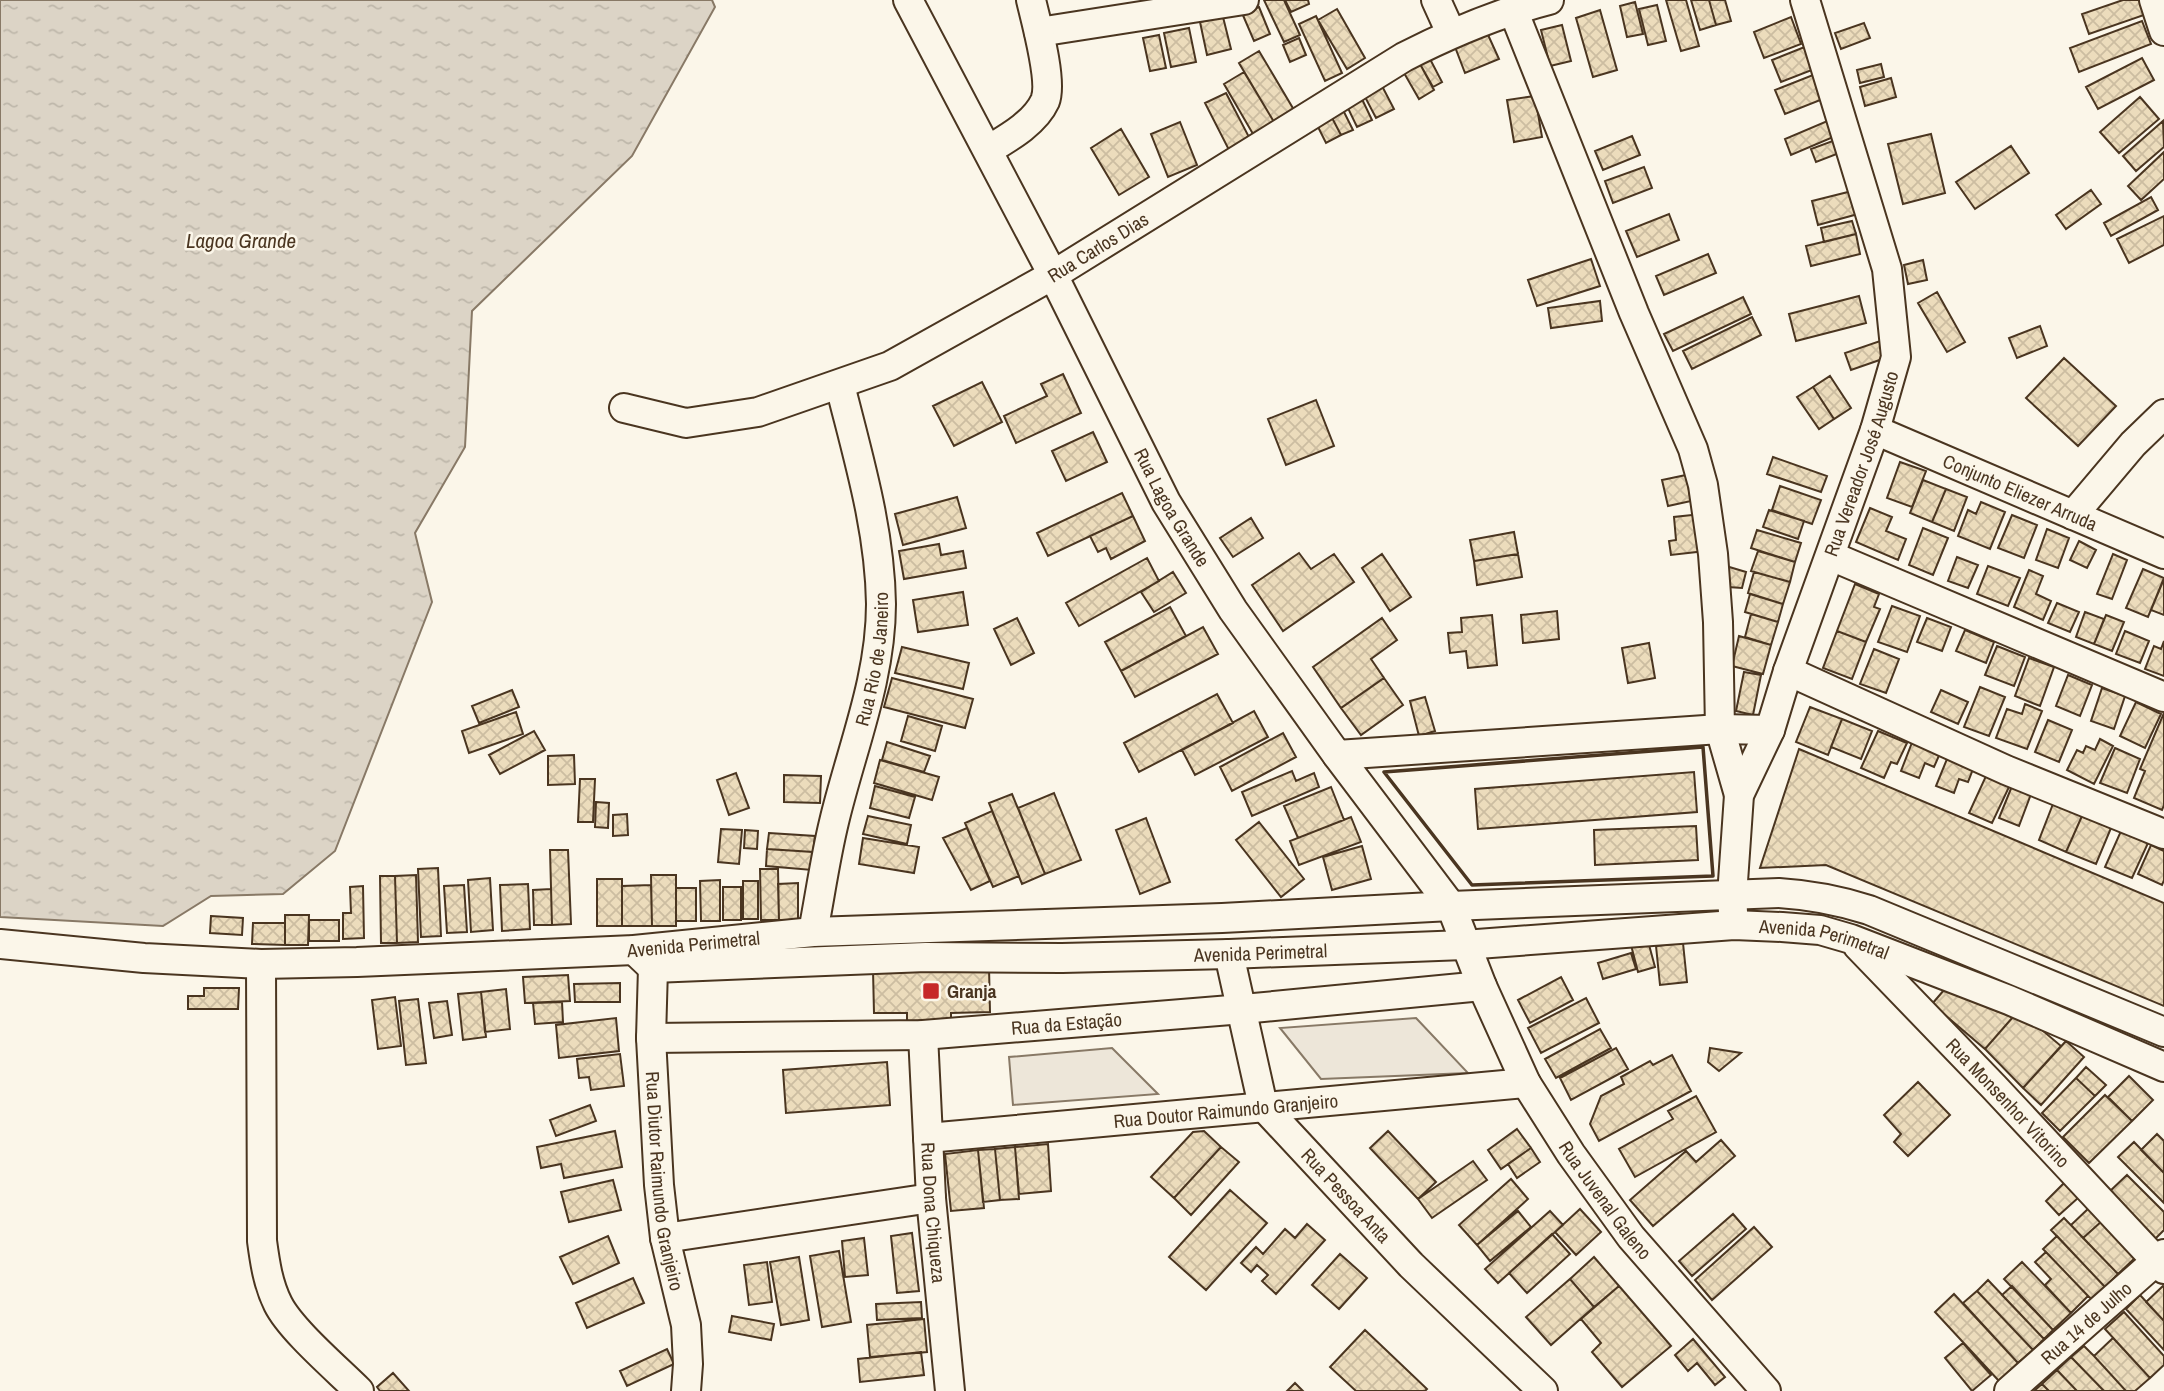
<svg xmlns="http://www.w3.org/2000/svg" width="2164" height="1391" font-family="'Archivo Narrow',sans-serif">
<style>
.green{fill:#ede6d9;stroke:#887966;stroke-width:2}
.water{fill:url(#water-ripples);stroke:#887966;stroke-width:2}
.building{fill:url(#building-cross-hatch);stroke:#4a3520;stroke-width:2}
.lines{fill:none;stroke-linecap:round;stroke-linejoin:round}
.minor-casing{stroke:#4a3520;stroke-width:32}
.minor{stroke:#fbf6e9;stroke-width:28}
.wall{stroke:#4a3520;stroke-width:3.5}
.poi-dot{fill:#c62828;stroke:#fbf6e9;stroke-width:2.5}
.labels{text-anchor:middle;stroke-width:5;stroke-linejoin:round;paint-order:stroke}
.street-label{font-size:19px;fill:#4a3520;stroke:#fbf6e9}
.poi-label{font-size:19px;font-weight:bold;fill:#4a3520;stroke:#fbf6e9;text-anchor:start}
.water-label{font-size:21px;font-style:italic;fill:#4a3520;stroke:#fbf6e9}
</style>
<defs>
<pattern id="water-ripples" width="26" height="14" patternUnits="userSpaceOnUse" patternTransform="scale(1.75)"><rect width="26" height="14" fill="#dcd4c6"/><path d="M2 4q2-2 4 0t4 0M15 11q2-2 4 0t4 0" fill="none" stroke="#beb7aa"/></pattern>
<pattern id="building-cross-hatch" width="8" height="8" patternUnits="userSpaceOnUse" patternTransform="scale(1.75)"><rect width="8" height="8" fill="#ecdcbc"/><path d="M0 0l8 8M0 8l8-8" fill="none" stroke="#ccbda1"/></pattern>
</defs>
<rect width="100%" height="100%" fill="#fbf6e9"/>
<path class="green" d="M1416,1018l52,55 -147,6 -41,-51z
M1112,1048l46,46 -145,11 -4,-48z"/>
<path class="water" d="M0,0h712l3,7 -83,149 -160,155 -7,136 -50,86 17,69 -97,249 -52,43 -72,2 -48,30 -163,-9z"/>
<path class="building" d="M1264,0h20l16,35 -16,7z
M1285,0h23l1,4 -18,8z
M1666,0h20l13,46 -18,5z
M1691,0h18l7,25 -16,5z
M1709,0h16l6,21 -15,4z
M2123,0h19l5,14 -58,20 -7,-20z
M1635,2l8,32 -16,3 -7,-31z
M1657,5l9,36 -18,4 -9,-36z
M1259,7l11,27 -16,7 -12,-28z
M1337,9l28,49 -18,11 -29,-49z
M1600,10l17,60 -24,7 -17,-59z
M1316,16l26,57 -17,8 -26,-57z
M1223,17l8,32 -24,6 -7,-33z
M1791,17l10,27 -37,14 -10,-26z
M2142,21l9,23 -72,28 -9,-24z
M1864,23l6,15 -29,11 -6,-16z
M1562,25l9,36 -21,5 -9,-36z
M1484,26l15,33 -34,14 -13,-34z
M1189,28l7,34 -25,5 -7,-34z
M1159,35l7,33 -16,3 -7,-33z
M1299,38l7,17 -16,7 -7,-17z
M1807,46l10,22 -36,14 -9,-22z
M1259,51l35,59 -20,12 -35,-59z
M2142,58l12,22 -56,29 -12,-22z
M1430,59l12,23 -9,5 -13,-23z
M1420,64l14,26 -15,9 -15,-26z
M1881,64l3,13 -24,6 -3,-13z
M1244,72l30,50 -21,12 -29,-50z
M1818,73l10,24 -43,17 -10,-24z
M1891,78l5,19 -31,9 -5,-19z
M1382,86l12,23 -18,9 -12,-23z
M1226,93l24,46 -21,11 -24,-47z
M1535,96l7,41 -28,5 -7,-42z
M1361,97l11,23 -15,7 -11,-23z
M2140,97l19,22 -40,34 -19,-21z
M1342,108l11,22 -12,5 -11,-21z
M1330,114l11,21 -15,8 -11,-22z
M1832,119l6,16 -47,20 -6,-16z
M2163,121l1,26 -28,24 -13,-15z
M1180,122l17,43 -29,12 -17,-43z
M1121,129l28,48 -30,18 -28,-47z
M1931,134l14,59 -42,11 -15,-60z
M1632,136l8,19 -37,15 -8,-19z
M1838,139l4,13 -26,10 -5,-13z
M2011,146l18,27 -54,36 -19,-27z
M2164,152v27l-23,21 -13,-14z
M1644,167l8,21 -39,15 -8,-22z
M2091,190l10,14 -35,25 -10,-14z
M1852,191l6,23 -40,11 -6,-24z
M2151,197l7,13 -47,26 -7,-13z
M1669,214l10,26 -42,17 -11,-26z
M2164,216v29l-35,18 -12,-24z
M1852,221l4,13 -32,8 -3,-14z
M1856,234l4,20 -49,12 -5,-20z
M1708,254l8,19 -52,22 -8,-19z
M1591,259l9,27 -63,20 -9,-26z
M1923,260l4,20 -19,4 -4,-19z
M1937,292l28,50 -18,10 -29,-49z
M1859,296l7,27 -70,18 -7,-27z
M1743,297l8,17 -78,37 -9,-17z
M1600,301l2,20 -51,7 -3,-20z
M1752,317l9,18 -69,34 -9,-18z
M2040,326l7,20 -30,12 -8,-20z
M1886,339l5,17 -40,14 -6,-17z
M2064,358l52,48 -38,40 -52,-48z
M1063,374l18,39 -65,30 -12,-27 43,-20 -6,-12z
M1830,376l21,32 -17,11 -21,-32z
M982,382l20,40 -48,24 -21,-40z
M1813,387l21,32 -15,10 -22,-32z
M1316,400l18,46 -48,19 -18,-46z
M1093,432l14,30 -41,19 -14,-30z
M1773,457l54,19 -6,16 -54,-18z
M1900,462l26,9 -14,36 -25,-9z
M1686,475l5,26 -23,5 -6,-26z
M1923,480l23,9 -14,33 -22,-9z
M1780,486l41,14 -9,24 -40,-14z
M1946,489l21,8 -13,34 -22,-9z
M1122,493l11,23 -85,40 -11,-23z
M957,497l9,31 -63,17 -8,-31z
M1981,502l24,10 -15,37 -32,-13 10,-26 8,4z
M1870,508l22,9 -6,14 20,8 -8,21 -42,-18z
M1769,510l35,11 -6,18 -35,-12z
M1701,514l4,37 -34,4 -2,-14 7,-1 -2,-23z
M2012,515l25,10 -13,33 -26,-10z
M1133,516l12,25 -34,18 -5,-11 -8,4 -8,-16z
M1251,518l12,20 -30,19 -13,-19z
M1923,528l25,10 -15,37 -24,-10z
M2047,529l22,9 -11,30 -22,-8z
M1757,530l44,13 -6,19 -44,-14z
M1514,532l4,22 -44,7 -4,-21z
M2079,541l17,9 -9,18 -17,-8z
M939,544l2,11 22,-4 3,17 -62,11 -5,-28z
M1758,551l37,11 -5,20 -39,-11z
M1299,553l12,16 23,-15 20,28 -71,49 -31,-46z
M1382,554l29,43 -21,14 -28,-43z
M1518,554l4,23 -45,8 -3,-24z
M2113,554l14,6 -15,39 -15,-5z
M1957,557l21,8 -10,23 -20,-7z
M1147,558l12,23 -80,45 -13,-23z
M1726,566l20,6 -4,16 -14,-1z
M1988,566l32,12 -12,28 -31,-12z
M2143,569l21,9 -16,39 -22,-9z
M2029,570l14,6 -7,18 15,7 -8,19 -29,-13z
M1173,572l13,21 -32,19 -13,-20z
M1754,572l36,10 -7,22 -35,-11z
M2164,579v36l-13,-5z
M1855,584l24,10 -5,13 6,2 -14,33 -29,-11z
M963,592l5,33 -50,7 -5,-32z
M1750,594l33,10 -5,18 -33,-10z
M2057,603l22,9 -9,20 -22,-9z
M1892,606l28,10 -13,36 -29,-10z
M1170,607l16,29 -65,35 -16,-29z
M1557,611l2,28 -36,4 -2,-28z
M2085,612l19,7 -10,25 -18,-7z
M1751,614l27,8 -7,23 -26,-8z
M1492,615l5,50 -29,3 -2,-17 -16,2 -2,-20 14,-1 -1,-14z
M2106,615l18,7 -12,29 -18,-7z
M1017,618l17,35 -23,12 -17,-36z
M1382,618l15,22 -26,19 13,19 -43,30 -28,-41z
M1927,618l24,9 -9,24 -25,-9z
M1203,627l15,27 -83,43 -14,-26z
M1965,630l29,12 -8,21 -30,-12z
M1837,631l29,11 -14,37 -29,-11z
M2125,631l24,10 -9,22 -24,-9z
M1739,636l32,9 -8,29 -31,-8z
M2164,641v35l-19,-7 9,-23 7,3z
M1649,643l6,35 -27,5 -6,-35z
M1997,646l28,11 -11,29 -29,-11z
M902,647l67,16 -6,26 -68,-16z
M1874,649l25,10 -13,34 -26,-9z
M2029,658l25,9 -14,39 -25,-10z
M1744,672l17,3 -8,40 -17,-4z
M2068,675l24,10 -12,31 -24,-10z
M892,678l81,21 -8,29 -81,-21z
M1384,678l19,27 -42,30 -20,-27z
M1980,687l25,10 -16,39 -25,-9z
M2102,688l23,8 -11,33 -23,-8z
M512,690l7,17 -40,16 -7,-17z
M1941,690l27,12 -10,22 -27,-12z
M1217,694l16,29 -94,49 -15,-29z
M1425,697l10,34 -16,5 -9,-35z
M2136,702l25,12 -16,34 -25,-12z
M2025,704l17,7 -15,38 -31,-11 11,-29 15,5z
M1810,707l32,12 -14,36 -32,-13z
M1254,711l14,26 -73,38 -13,-25z
M516,712l7,22 -54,19 -7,-22z
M2164,713v92l-2,5 -28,-12 11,-27 -5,-2z
M908,716l34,10 -7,25 -34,-10z
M1842,719l30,12 -11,28 -30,-12z
M2048,720l24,10 -13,32 -24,-10z
M534,731l11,19 -45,24 -11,-19z
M1878,731l29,12 -10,21 -6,-2 -7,16 -23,-10z
M1283,733l13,24 -64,34 -12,-24z
M2100,739l13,7 -19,38 -27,-14 10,-20 6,3 3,-7 9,4z
M1913,740l28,11 -7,16 -9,-4 -6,15 -18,-7z
M887,742l43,14 -6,16 -42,-12z
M2115,748l25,11 -13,34 -27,-10z
M1799,749l365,154v103l-338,-141 -66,3z
M574,755l1,29 -27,1v-29z
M1947,759l26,10 -5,13 -9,-3 -5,14 -18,-7z
M880,760l59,17 -7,23 -58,-17z
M1292,771l4,10 18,-8 5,14 -67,29 -10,-24z
M1694,772l3,40 -219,17 -3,-40z
M736,773l13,35 -20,7 -12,-35z
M784,775l37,1 -1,27 -36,-1z
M1986,776l23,11 -17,36 -23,-10z
M580,779h15l-2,43h-15z
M875,786l40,11 -6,21 -39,-10z
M2012,786l19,8 -12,32 -20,-8z
M1331,787l13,33 -46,18 -14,-32z
M1054,793l27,67 -36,14 -27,-66z
M1012,794l33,80 -23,10 -33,-81z
M596,802l13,1 -1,25 -13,-1z
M2053,804l29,12 -16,36 -27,-12z
M992,811l27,65 -26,11 -28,-64z
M627,814l1,21 -15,1v-21z
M868,816l43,9 -4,19 -44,-10z
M2082,816l29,12 -15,36 -30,-12z
M1351,817l10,25 -62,23 -9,-24z
M1146,818l24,64 -30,12 -24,-64z
M1259,822l45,57 -23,18 -45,-57z
M1696,826l2,34 -103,5 -1,-35z
M967,828l23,53 -19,9 -28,-52z
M721,829l21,1 -3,34 -21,-2z
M745,830l13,1 -1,18 -13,-1z
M2121,831l27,12 -16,35 -27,-11z
M769,833l46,3 -2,16 -46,-3z
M863,838l56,9 -5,26 -55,-9z
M2151,845l13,6v29l-2,5 -24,-11z
M1362,846l9,33 -39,11 -9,-33z
M767,849l46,3 -1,18 -46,-4z
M550,850h18l3,74 -19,1z
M438,868l3,68 -20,1 -3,-68z
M760,869h18l1,51h-18z
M416,875l2,67 -21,1 -2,-67z
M651,875h25v51h-24z
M380,876h15l2,67h-16z
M490,878l3,52 -22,2 -3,-52z
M597,879h25v47h-25z
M720,880v41h-19l-1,-40z
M743,881h15v38h-15z
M798,883v37h-19l-1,-36z
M528,884l2,45 -28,2 -2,-46z
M464,885l3,47 -20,1 -3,-47z
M651,885l1,41h-30v-40z
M363,886l1,52 -21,1v-26h8l-1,-26z
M723,887h18v33h-18z
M676,888h20v33h-20z
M551,889l1,36h-18l-1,-35z
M285,915h24l-1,30h-23z
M211,916l32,2 -1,17 -32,-2z
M309,920h30v21h-30z
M253,923h32v22l-33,-1z
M1648,941l7,26 -17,5 -7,-27z
M1683,943l4,39 -27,3 -4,-39z
M1631,953l5,16 -33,10 -5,-16z
M989,967l1,45 -39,1v7l-44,1v-8h-33l-1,-43z
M568,975l2,26 -45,2 -2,-26z
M1561,977l12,23 -43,23 -12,-23z
M620,983v19h-45l-1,-18z
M204,988h35l-1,21h-50v-13h16z
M506,989l4,40 -25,3 -4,-40z
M1944,990l69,27 -28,32 -53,-45z
M481,992l5,45 -23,3 -5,-46z
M395,997l6,49 -23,3 -6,-49z
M1586,998l13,25 -58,30 -13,-25z
M418,999l8,64 -20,2 -7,-64z
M447,1001l5,34 -18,3 -5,-35z
M562,1002l1,20 -28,2 -2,-21z
M2013,1017l29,13 19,16 -38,42 -38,-39z
M616,1018l3,33 -60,7 -3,-33z
M1600,1029l11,19 -55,30 -11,-19z
M2066,1041l18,16 -43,48 -18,-17z
M1616,1048l12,21 -57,31 -11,-22z
M1710,1048l31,5 -22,18 -11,-9z
M620,1054l4,32 -33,4 -2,-13 -10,1 -2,-19z
M1672,1055l19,36 -92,50 -9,-17 11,-28 23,-12 -3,-7 29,-16 3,4z
M887,1062l3,43 -104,8 -3,-43z
M2086,1067l20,18 -11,11 -19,-18z
M2129,1076l24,24 -21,21 -24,-24z
M2076,1078l19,18 -35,35 -18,-18z
M1918,1082l32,33 -42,41 -14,-14 7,-8 -17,-19z
M2105,1095l27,26 -43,42 -26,-26z
M1696,1096l20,36 -81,45 -16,-28 54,-30 -5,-8z
M590,1105l6,16 -40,15 -6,-16z
M1517,1129l14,19 -30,21 -13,-19z
M615,1131l7,36 -58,11 -3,-14 -20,4 -4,-21z
M1204,1131l17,16 -47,51 -23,-21 42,-45z
M1388,1131l48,51 -18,17 -48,-51z
M2157,1134l7,7v32l-23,-23z
M1721,1140l14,16 -82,70 -23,-26 56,-49 10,11z
M2134,1142l30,31v30l-46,-46z
M1048,1144l3,47 -32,3 -4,-47z
M1015,1147l4,52 -19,1 -5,-51z
M1221,1147l18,15 -48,53 -17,-17z
M1531,1148l9,14 -23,16 -9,-14z
M995,1149l5,51 -17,2 -5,-52z
M978,1150l6,58 -33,3 -6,-57z
M1473,1161l14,19 -55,38 -14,-19z
M2127,1175l37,37v18l-9,9 -46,-47z
M1511,1179l17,20 -51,46 -18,-20z
M613,1180l8,30 -52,12 -8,-30z
M2064,1183l14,15 -19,17 -13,-14z
M1230,1190l37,33 -61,67 -37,-33z
M2089,1208l13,13 -19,17 -12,-13z
M1580,1209l21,23 -25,23 -21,-23z
M1518,1211l13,16 -41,34 -13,-16z
M1550,1211l13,14 -65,58 -13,-14z
M1733,1214l13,15 -54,47 -13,-15z
M2064,1218l54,56 -13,13 -54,-57z
M2102,1221l34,36 -18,17 -35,-36z
M1307,1224l18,16 -49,54 -14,-13 6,-6 -11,-10 -6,7 -10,-9 15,-16 7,7 22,-25 10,9z
M1754,1227l18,20 -60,53 -17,-20z
M912,1233l7,58 -22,2 -6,-57z
M1552,1234l18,20 -43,39 -18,-20z
M608,1236l11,27 -46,21 -13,-27z
M2057,1236l48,51 -14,12 -48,-50z
M864,1238l4,37 -23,2 -3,-36z
M839,1251l12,71 -29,5 -12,-71z
M2046,1252l42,44 -17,17 -26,-28 6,-6 -16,-17z
M1340,1254l27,24 -28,31 -27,-24z
M799,1257l10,63 -28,5 -11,-63z
M1594,1257l25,29 -25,21 -24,-28z
M767,1262l5,40 -23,3 -5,-40z
M2022,1262l49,51 -18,17 -49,-51z
M633,1278l11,25 -57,25 -11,-25z
M1570,1279l24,28 -43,38 -25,-28z
M1988,1280l56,59 -11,11 -56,-59z
M1619,1286l52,60 -49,41 -30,-35 9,-9 -20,-24z
M2012,1286l41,44 -9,9 -42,-44z
M2163,1286l1,1v34l-18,-19z
M1977,1291l56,59 -15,13 -55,-60z
M1954,1294l64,69 -19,18 -64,-69z
M2140,1295l24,26v29l-38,-41z
M921,1302l1,16 -45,2 -1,-16z
M2124,1312l40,44v9l-14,13 -45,-49z
M732,1316l42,8 -3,16 -42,-8z
M924,1319l3,33 -57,5 -3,-32z
M1365,1330l62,59 -2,2h-69l-26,-24z
M2113,1338l37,40 -15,13h-9l-32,-35z
M1693,1339l32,38 -10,8 -18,-22 -9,8 -13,-16z
M1963,1343l28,32 -19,16 -27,-33z
M2084,1346l10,10 32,35h-22l-33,-34z
M667,1349l7,15 -47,22 -7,-15z
M921,1352l3,23 -64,7 -2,-23z
M2071,1357l33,34h-27l-20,-21z
M2057,1370l20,21h-28l-7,-7z
M393,1373l16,18h-29l-3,-4z
M1295,1383l8,8h-16z
M2042,1384l7,7h-15z"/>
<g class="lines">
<defs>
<g id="minor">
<path id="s1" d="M908,0l145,275 113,227 67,108 104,145 114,151 31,80 44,97 45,71 60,83 135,154"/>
<path d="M1436,0l15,33"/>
<path d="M2154,0l10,31"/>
<path d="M1513,10l121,303 59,136 10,36 10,69 5,68 2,107 19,66"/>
<path d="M1039,32l205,-32"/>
<path d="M988,150c20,-12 47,-27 57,-49 8,-19 -9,-80 -14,-101"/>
<path id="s2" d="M624,408l62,15 72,-11 132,-46 163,-91 351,-218c47,-24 94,-44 145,-57"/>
<path id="s3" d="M1875,430l289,124"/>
<path d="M2073,515l60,-71 31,-30"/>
<path d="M1831,556l333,141"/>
<path d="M1788,671l218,99 158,64"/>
<path d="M1337,755l383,-26 50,1"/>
<path id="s4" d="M1733,912l-1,-16 7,-101 31,-65 18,-59 87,-241 21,-73 -9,-88 -82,-269"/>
<path id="s5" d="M813,932c7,-36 12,-73 21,-110 17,-72 47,-142 47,-218 -1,-75 -23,-147 -41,-219"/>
<path id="s6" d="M0,944l144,14 117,6 96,-2 277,-12 179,-18 409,-14 229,-12 328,-13c32,2 59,7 90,17l295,122"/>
<path id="s7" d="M1858,946l136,141 170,182"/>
<path id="s8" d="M634,950l19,18 273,-11 136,1 167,-4 235,-9 270,-20 48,2 38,3 31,9 158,61 155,67"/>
<path id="s9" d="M1229,954l34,152 148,159 132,126"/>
<path d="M261,964l1,277c3,22 6,43 16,63 13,26 59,65 81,87"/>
<path id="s10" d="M653,968l-2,70 8,147 6,53 21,87 2,39 -2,27"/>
<path id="s11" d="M923,1035l8,163 19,193"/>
<path id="s12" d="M651,1038l272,-3 320,-26 239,-23"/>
<path id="s13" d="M928,1138l598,-55"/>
<path d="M665,1238l266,-40"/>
<path id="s14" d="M2009,1391l155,-137"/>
</g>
</defs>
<use href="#minor" class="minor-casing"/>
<use href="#minor" class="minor"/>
<path class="wall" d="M1703,747l10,129 -241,9 -88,-113z"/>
</g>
<rect class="poi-dot" x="922" y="982" width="18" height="18" rx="3.5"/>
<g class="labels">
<g class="street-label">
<text dy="7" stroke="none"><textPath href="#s2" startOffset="516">Rua Carlos Dias</textPath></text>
<text dy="7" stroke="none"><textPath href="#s4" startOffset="471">Rua Vereador José Augusto</textPath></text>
<text dy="7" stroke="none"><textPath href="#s3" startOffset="158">Conjunto Eliezer Arruda</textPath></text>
<text dy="7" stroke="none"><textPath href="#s1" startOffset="572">Rua Lagoa Grande</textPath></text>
<text dy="7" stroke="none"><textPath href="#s5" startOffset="280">Rua Rio de Janeiro</textPath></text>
<text dy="7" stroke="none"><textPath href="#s8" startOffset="1200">Avenida Perimetral</textPath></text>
<text dy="7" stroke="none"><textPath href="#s6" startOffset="695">Avenida Perimetral</textPath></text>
<text dy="7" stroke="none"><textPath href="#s8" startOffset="634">Avenida Perimetral</textPath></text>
<text dy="7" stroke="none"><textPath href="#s12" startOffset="416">Rua da Estação</textPath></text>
<text dy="7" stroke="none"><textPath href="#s7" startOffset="217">Rua Monsenhor Vitorino</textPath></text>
<text dy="7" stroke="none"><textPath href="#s13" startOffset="299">Rua Doutor Raimundo Granjeiro</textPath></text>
<text dy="7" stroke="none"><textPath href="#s10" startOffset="214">Rua Diutor Raimundo Granjeiro</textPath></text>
<text dy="7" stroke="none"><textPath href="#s9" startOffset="278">Rua Pessoa Anta</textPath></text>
<text dy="7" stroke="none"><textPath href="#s1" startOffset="1393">Rua Juvenal Galeno</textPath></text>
<text dy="7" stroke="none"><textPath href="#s11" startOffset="178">Rua Dona Chiqueza</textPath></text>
<text dy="7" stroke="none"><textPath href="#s14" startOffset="103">Rua 14 de Julho</textPath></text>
</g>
<g class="poi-label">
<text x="947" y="998">Granja</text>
</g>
<g class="water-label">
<text x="241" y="248">Lagoa Grande</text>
</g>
</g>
</svg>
